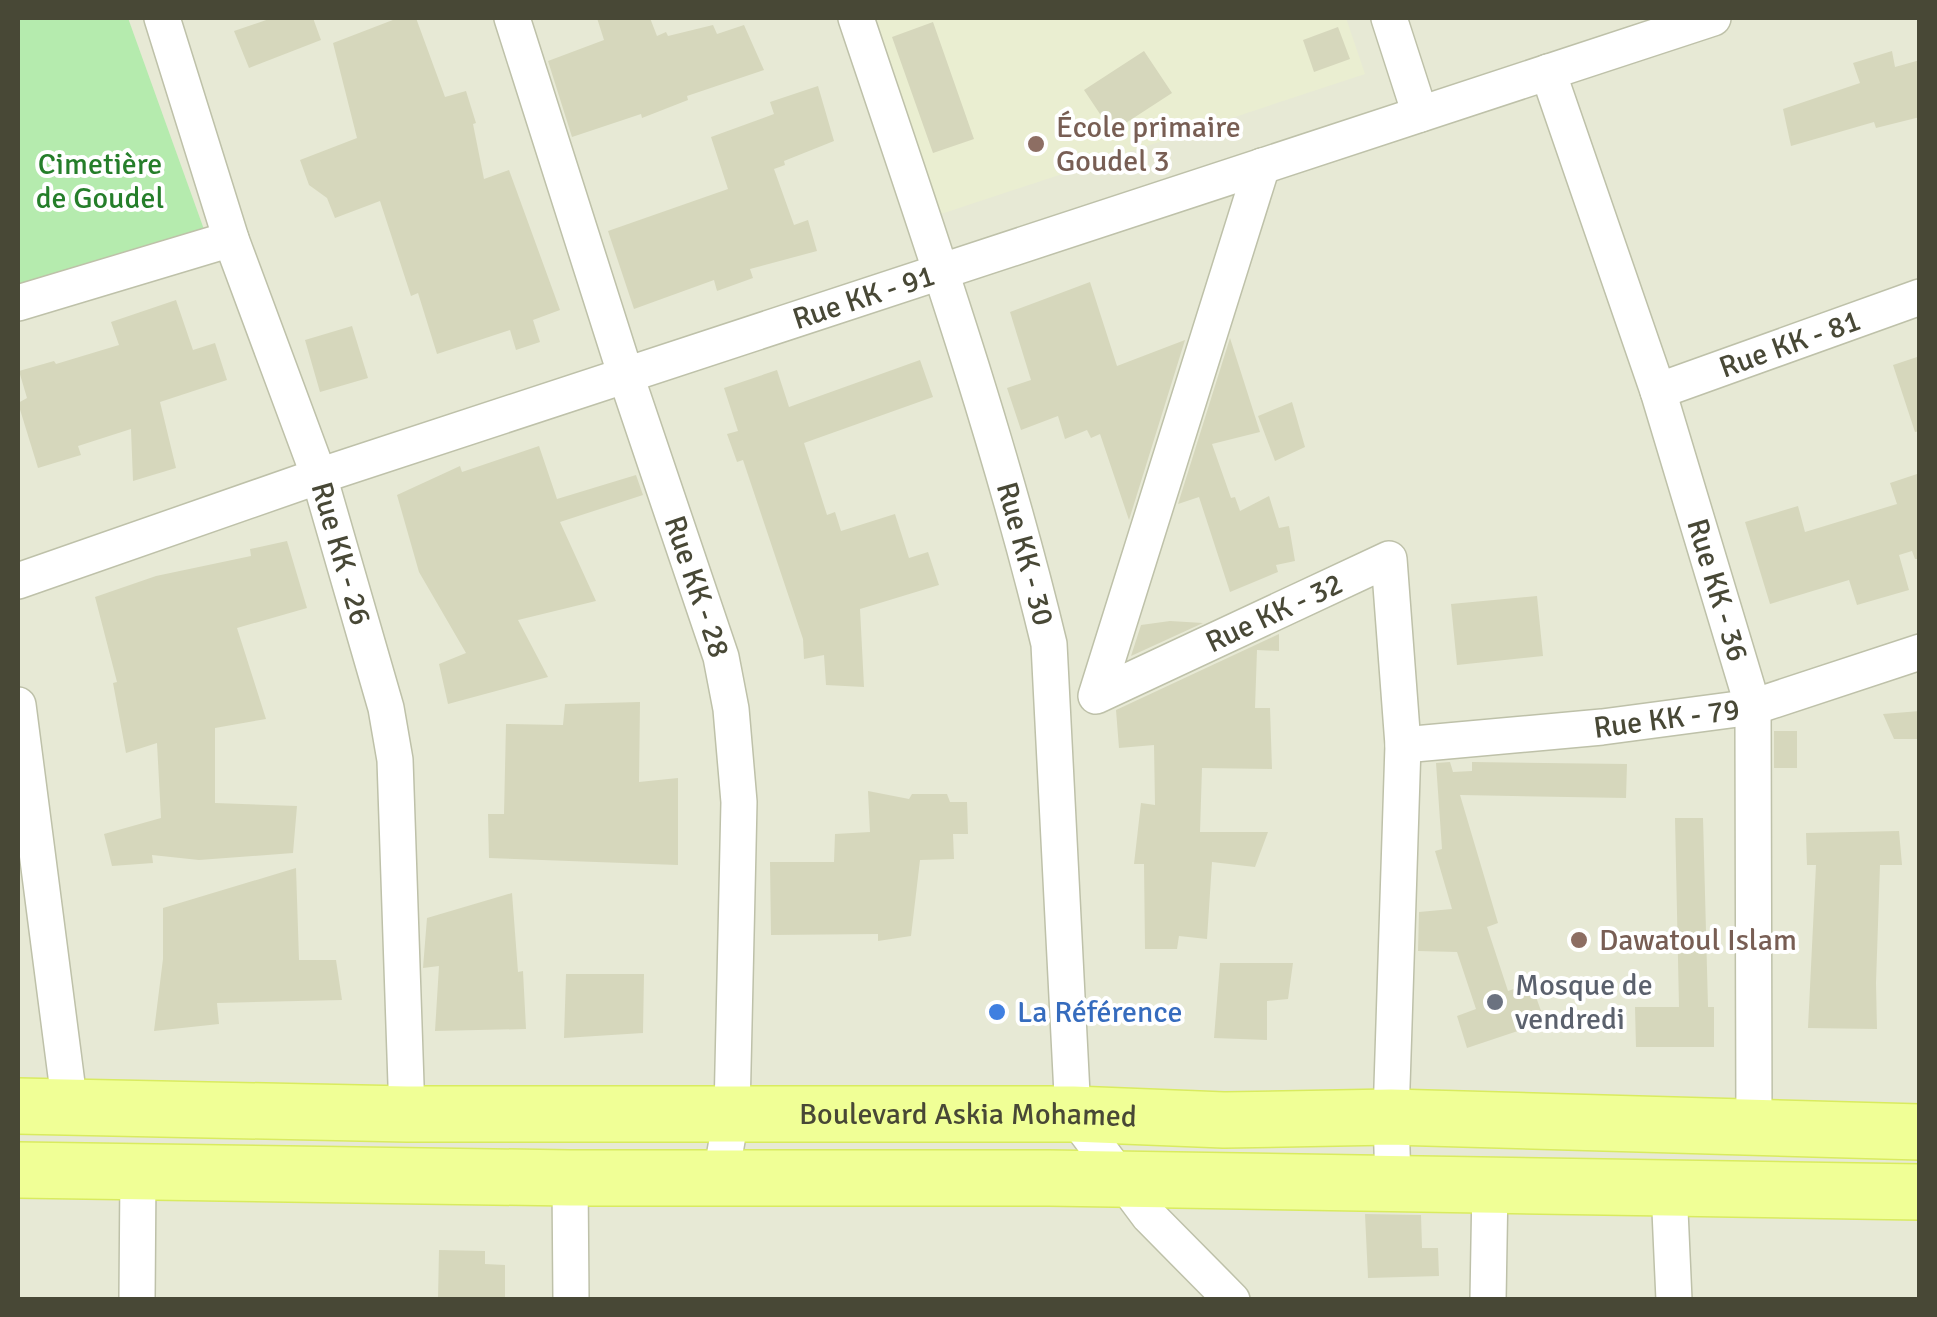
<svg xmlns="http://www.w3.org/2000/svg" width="1937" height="1317" font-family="Signika,sans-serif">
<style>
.residential{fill:#e7e9d5}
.education{fill:#eaeed1}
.green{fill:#b5ebae}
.building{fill:#d6d7bc}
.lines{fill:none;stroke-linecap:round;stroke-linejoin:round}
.street-casing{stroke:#bec1a9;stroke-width:38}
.primary-casing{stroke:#d9eb60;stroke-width:58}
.street{stroke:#fff;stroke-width:35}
.primary{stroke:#f0ff96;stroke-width:55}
.education-dot{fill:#8d6e63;stroke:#fff;stroke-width:4}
.worship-dot{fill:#6b7280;stroke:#fff;stroke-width:4}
.shop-dot{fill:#3f7fe0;stroke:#fff;stroke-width:4}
.labels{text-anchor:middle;stroke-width:8;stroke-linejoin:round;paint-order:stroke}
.education-label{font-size:30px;fill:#785e54;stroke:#fff;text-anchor:start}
.park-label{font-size:30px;fill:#257e2a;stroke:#fff}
.street-label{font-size:30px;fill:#484836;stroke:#fff}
.worship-label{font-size:30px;fill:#5b616d;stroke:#fff;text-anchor:start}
.shop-label{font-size:30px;fill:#366cbe;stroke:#fff;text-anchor:start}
</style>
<rect width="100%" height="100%" fill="#f3f5e7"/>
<path class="residential" d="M18,18h1901v1281h-1901z"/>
<path class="education" d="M876,18h470l19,56 -424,140z"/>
<path class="green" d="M18,18h110l78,217 -188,57z"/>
<path class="building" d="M272,18h41l8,22 -72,28 -15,-37z
M398,18h18l29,79 21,-6 10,32 -3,1 11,55 25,-9 51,140 -27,10 7,22 -24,8 -6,-20 -73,24 -19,-61 -7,3 -31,-95 -45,17 -8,-20 -18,-13 -9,-25 57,-22 -24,-95z
M597,18h53l7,18 9,-4 2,4 45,-11 4,9 27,-9 20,45 -77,26 1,4 -46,18 -1,-4 -69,23 -24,-76 56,-21z
M933,22l41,117 -41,14 -41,-116z
M1338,27l12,32 -36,13 -11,-32z
M1144,51l28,42 -60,39 -28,-42z
M1892,51l3,16 25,-7v57l-44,11 -2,-6 -83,24 -8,-37 77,-26 -7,-20z
M818,86l16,55 -50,20 1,4 -11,4 20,56 14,-5 9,31 -67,18 3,9 -36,13 -3,-11 -80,29 -26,-78 120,-42 -17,-52 63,-23 -4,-12z
M1090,282l27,84 68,-26 -56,180 -29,-86 -9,4 -4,-8 -22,9 -7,-23 -37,14 -14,-42 24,-8 -21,-68z
M176,300l17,50 22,-7 12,37 -67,22 16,66 -43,13 -2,-52 -53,17 3,9 -43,13 -20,-65 9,-5 -8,-27 35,-10 2,3 63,-19 -8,-23z
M352,326l16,52 -48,14 -15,-52z
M1230,338l30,94 -48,12 19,54 4,-1 5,14 29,-15 10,32 10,-2 6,35 -19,4 2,7 -48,20 -31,-95 -21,7z
M1920,356v75l-5,1 -22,-67z
M920,360l13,37 -129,46 23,72 8,-3 6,19 54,-17 14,44 19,-6 11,33 -79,24 4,78 -38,-2 -2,-30 -20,4 -1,-20 -60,-179 -6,2 -10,-28 11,-3 -14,-43 53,-18 12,37z
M1292,402l13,45 -30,14 -17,-45z
M539,446l18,53 79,-24 7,20 -83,27 36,79 -78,19 30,57 -100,27 -9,-40 27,-11 -47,-81 -22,-77 63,-29 2,6z
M1920,473v86h-5l-3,-8 -13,4 10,35 -52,15 -8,-25 -79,24 -25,-82 53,-16 7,26 92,-28 -7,-21z
M287,541l20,67 -70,20 29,91 -51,9v75l82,3 -4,47 -94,7 -47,-5 1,8 -41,3 -8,-32 57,-16 -4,-75 -31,10 -13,-70 4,-1 -22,-85 61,-21 95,-20 -1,-7z
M1537,596l6,60 -86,9 -6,-61z
M1170,621l33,2 -72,33 10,-31z
M1279,634v17l-22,-1 -2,58h15l2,61 -70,-1 -2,64h68l-13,35 -43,-5 -5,77 -28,-3 -2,13h-32l-1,-85h-10l7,-61 14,2 -1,-60 -35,3 -3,-38z
M640,702l-1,80 39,-4v87l-189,-7 -1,-44h16l2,-90 57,1 2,-21z
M1920,711v28h-26l-11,-25z
M1774,731h23v37h-23z
M1450,762l3,10 19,-1v-9l155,2 -1,34 -166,-3 38,128 -11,4 21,64 23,-8 14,39 -78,26 -10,-32 19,-7 -19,-57 -39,-1 1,-39 33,-3 -17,-58 7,-2 -6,-86z
M868,791l41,8 3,-5h35l3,8h17l1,32h-15l1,25 -34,1 -9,76 -33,5v-7l-107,1 -1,-73h64l1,-28 35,-2z
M1675,818h28l5,189h6v40h-78l-1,-40h44z
M1899,831l3,34h-22l-4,118 1,46 -69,-1 8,-163h-9l-1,-32z
M296,868l3,92h37l6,40 -125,3 2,21 -65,7 9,-72v-51z
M512,893l6,79 5,-1 3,58 -91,2 4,-65 -16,2 4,-50z
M1220,963h73l-5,36 -21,2v39l-53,-2z
M566,974h78l-1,59 -79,5z
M1365,1214l56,1 1,33h16l1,28 -71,2z
M439,1250l46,1v13l20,1v35h-67z"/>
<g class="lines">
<defs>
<g id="street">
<path id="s1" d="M162,18l69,221 88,237 67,232 9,52 12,354"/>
<path id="s2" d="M512,18l114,358 95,281 10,52 8,93 -7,310 -11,63"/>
<path id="s3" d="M856,18c69,206 142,414 193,626l24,470 76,102 83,84"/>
<path d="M1389,18l31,96"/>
<path id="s4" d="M1548,72l110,319 95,316 1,422"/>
<path id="s5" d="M1262,166l-166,530 293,-137 14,186 -12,372 2,66"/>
<path d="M18,303l213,-64"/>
<path id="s6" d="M1658,391l262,-94"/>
<path id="s7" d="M18,581l301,-105 1394,-458"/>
<path d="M18,705l52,402"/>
<path id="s8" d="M1403,745l199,-18 151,-20 167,-55"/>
<path d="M570,1178l1,122"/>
<path d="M1669,1188l5,112"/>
<path d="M137,1300l1,-127"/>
<path d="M1488,1300l2,-114"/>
</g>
<g id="primary">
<path id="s9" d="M18,1106l389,8h666l151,6 167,-3 529,15"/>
<path d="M18,1170l552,8h479l871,14"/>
</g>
</defs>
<use href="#street" class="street-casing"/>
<use href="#primary" class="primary-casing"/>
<use href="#street" class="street"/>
<use href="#primary" class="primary"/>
</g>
<g class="education-dot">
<circle cx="1036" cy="144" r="10"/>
<circle cx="1579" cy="940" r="10"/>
</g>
<circle class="worship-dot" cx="1495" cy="1002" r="10"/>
<circle class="shop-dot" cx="997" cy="1012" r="10"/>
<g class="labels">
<g class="education-label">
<text x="1056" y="137">École primaire<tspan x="1056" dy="34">Goudel 3</tspan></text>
<text x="1599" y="950">Dawatoul Islam</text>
</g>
<g class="park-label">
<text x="100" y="174">Cimetière<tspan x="100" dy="34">de Goudel</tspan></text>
</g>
<g class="street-label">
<text dy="10" stroke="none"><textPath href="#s7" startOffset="892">Rue KK - 91</textPath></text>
<text dy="10" stroke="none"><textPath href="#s6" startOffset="140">Rue KK - 81</textPath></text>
<text dy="10" stroke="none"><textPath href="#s1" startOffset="565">Rue KK - 26</textPath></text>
<text dy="10" stroke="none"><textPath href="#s3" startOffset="562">Rue KK - 30</textPath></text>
<text dy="10" stroke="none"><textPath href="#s2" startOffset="598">Rue KK - 28</textPath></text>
<text dy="10" stroke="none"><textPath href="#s4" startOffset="545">Rue KK - 36</textPath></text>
<text dy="10" stroke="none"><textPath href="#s5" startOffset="752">Rue KK - 32</textPath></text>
<text dy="10" stroke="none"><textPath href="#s8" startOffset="265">Rue KK - 79</textPath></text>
<text dy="10" stroke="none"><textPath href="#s9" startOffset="950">Boulevard Askia Mohamed</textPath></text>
</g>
<g class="worship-label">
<text x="1515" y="995">Mosque de<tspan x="1515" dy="34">vendredi</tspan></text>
</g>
<g class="shop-label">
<text x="1017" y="1022">La Référence</text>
</g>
</g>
<rect width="1937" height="1317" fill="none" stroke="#484836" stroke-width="40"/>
</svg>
